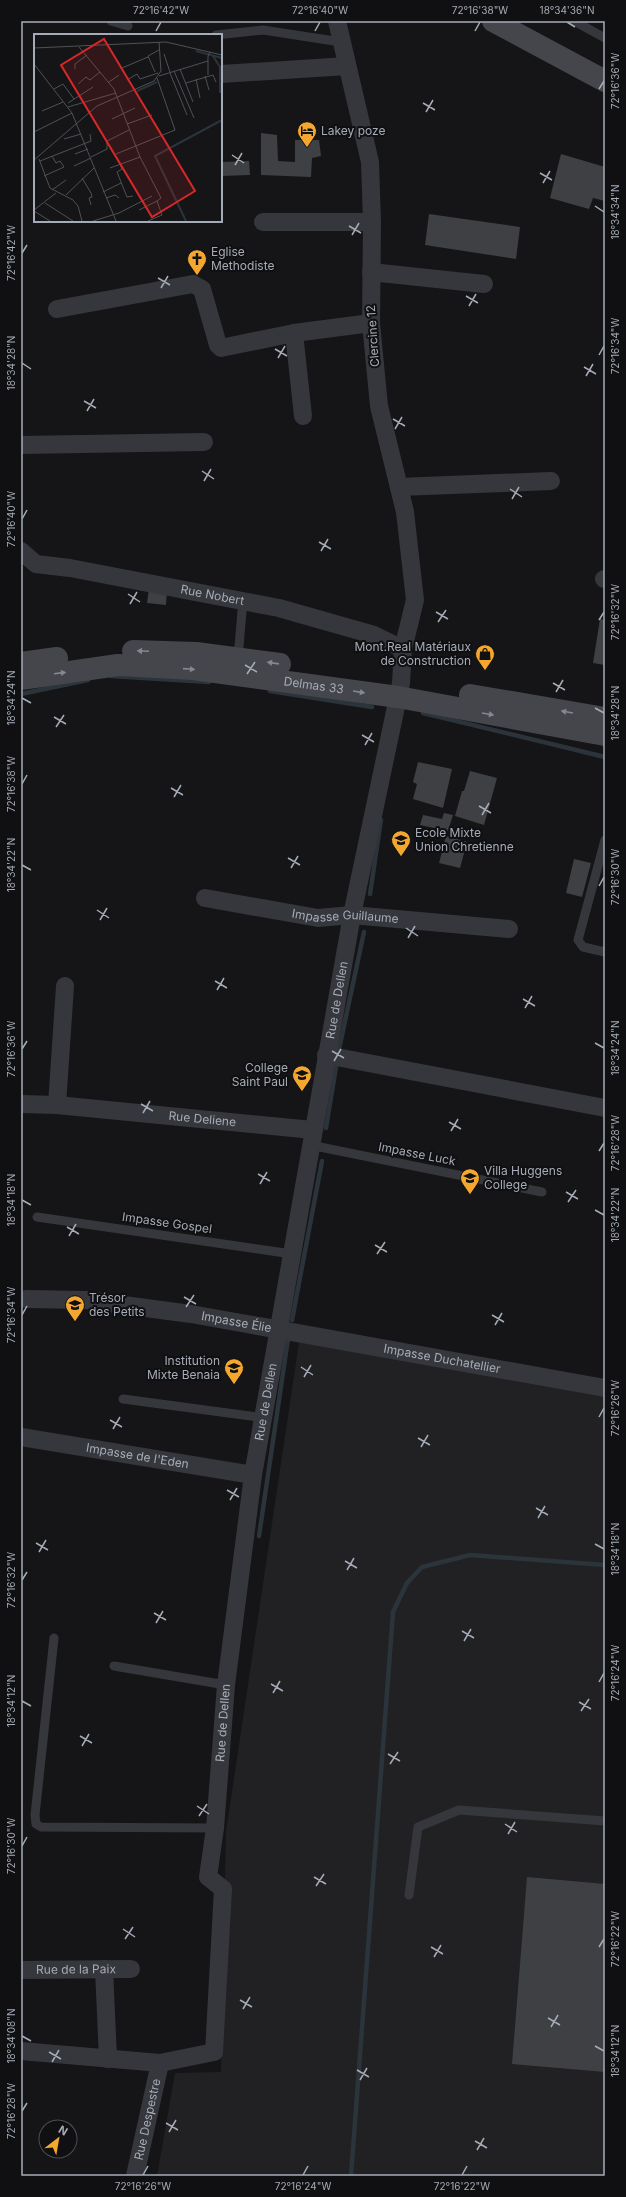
<svg xmlns="http://www.w3.org/2000/svg" width="626" height="2197" font-family="Inter,sans-serif">
<style>
.built{fill:#212124}
.lines{fill:none;stroke-linecap:round;stroke-linejoin:round}
.stream{stroke:#2b343b;stroke-width:4.5}
.building{fill:#3f4044}
.lane{stroke:#36373c;stroke-width:9}
.street{stroke:#36373c;stroke-width:18}
.secondary{stroke:#44464c;stroke-width:22}
.oneway{fill:#848892}
.ticks{fill:none;stroke:#a6acb7;stroke-width:1.5}
.labels{text-anchor:middle;stroke-width:4;stroke-linejoin:round;paint-order:stroke}
.poi-label{font-size:12px;fill:#a6acb7;stroke:#101012;text-anchor:start}
.street-label{font-size:12px;fill:#a6acb7;stroke:#101012}
.inset-river{fill:none;stroke:#2b343b;stroke-width:2}
.inset-road{fill:none;stroke:#4f5157;stroke-width:1}
.view{fill:#d62828;fill-opacity:0.15;stroke:#d62828;stroke-width:2}
.inset-edge{fill:none;stroke:#a6acb7;stroke-width:2}
.neatline{fill:none;stroke:#a6acb7;stroke-width:1.5}
.ticks-label{font-size:10px;text-anchor:middle;fill:#a6acb7}
</style>
<rect width="100%" height="100%" fill="#151517"/>
<path class="built" d="M301,1329l304,58v789h-448l18,-103 46,-1 5,-240z"/>
<g class="lines">
<path class="stream" d="M111,676l98,6
M270,691l102,16
M21,694l67,-14
M423,713l182,44
M370,894l11,-74
M338,1054l26,-122
M326,1128l11,-67
M292,1320l30,-159
M259,1536l29,-197
M351,2176l42,-564 14,-29 15,-16 48,-12 135,10"/>
</g>
<path class="building" d="M261,133l16,2 1,26 17,1v-22h24l2,16 -9,2 -1,19 -50,-2z
M561,154l44,13v34l-12,-3 -4,11 -39,-11z
M249,161l1,14 -29,1v-14z
M429,214l91,13 -4,32 -91,-14z
M149,588l18,2 -1,15 -19,-2z
M600,619l5,1v45l-12,-2z
M418,762l34,7 -9,39 -30,-9 4,-15 -4,-2z
M470,771l27,7 -13,47 -29,-9 7,-25h2z
M444,813l9,2 -5,16 -28,-6 3,-10 19,4z
M446,836l21,6 -7,26 -21,-5z
M574,859l17,4 -9,34 -16,-4z
M527,1877l78,7v188l-93,-8z"/>
<g class="lines">
<path class="lane" d="M111,21l17,5
M574,21l31,17
M216,35l47,-5 78,12
M238,658l5,-58
M605,840l-27,100 5,7 22,5
M310,1145l232,47
M37,1217l255,37
M123,1399l142,19
M54,1638l-19,177 1,9 5,3 174,1
M114,1666l112,19
M409,1895l9,-68 41,-17 146,11"/>
<g class="street">
<path d="M221,74l126,-8"/>
<path d="M263,222h109"/>
<path d="M371,272l113,12"/>
<path d="M57,309l136,-25 9,5 16,56 3,3 73,-15 77,-10"/>
<path d="M294,333l9,83"/>
<path d="M21,445l183,-3"/>
<path d="M399,487l152,-6"/>
<path id="s1" d="M21,551l15,13 34,4 209,40 95,27 29,14"/>
<path d="M604,579h1"/>
<path id="s2" d="M205,898l113,20 34,-3 157,14"/>
<path d="M326,1055l279,53"/>
<path id="s3" d="M21,1104l36,1 256,25"/>
<path d="M57,1105l8,-119"/>
<path id="s4" d="M26,1299l60,1 105,14 414,74"/>
<path id="s5" d="M21,1437l232,38"/>
<path d="M104,1969l4,90"/>
<path id="s6" d="M21,1970l110,-1"/>
<path id="s7" d="M21,2051l139,12 54,-11 9,-163 -15,-12 7,-49 11,-143 27,-210 99,-560 49,-232 2,-34 12,-49 -10,-88 -26,-106 -8,-83 1,-101 -2,-60 -33,-141"/>
<path id="s8" d="M135,2176l25,-113"/>
</g>
<g class="secondary">
<path d="M493,21l112,60"/>
<path d="M133,651l63,2 84,11"/>
<path d="M21,663l36,-5"/>
<path id="s9" d="M21,679l97,-14 75,4 205,28 207,38"/>
<path d="M470,695l135,23"/>
</g>
</g>
<defs><path id="oneway-solid" d="M-6-.8H1V-3.2L6.5 0L1 3.2V.8H-6Z"/></defs>
<g class="oneway">
<use href="#oneway-solid" transform="translate(143 651) rotate(-178)"/>
<use href="#oneway-solid" transform="translate(273 663) rotate(-172)"/>
<use href="#oneway-solid" transform="translate(189 669) rotate(4)"/>
<use href="#oneway-solid" transform="translate(60 673) rotate(-7)"/>
<use href="#oneway-solid" transform="translate(359 692) rotate(9)"/>
<use href="#oneway-solid" transform="translate(567 712) rotate(-170)"/>
<use href="#oneway-solid" transform="translate(488 714) rotate(10)"/>
</g>
<path class="ticks" d="M567,22l8,5M156,31l5,-9M315,31l5,-9M475,31l5,-9M599,89l5,-8M423,103l12,7M426,112l7,-12M232,155l12,8M235,165l7,-12M540,173l12,7M543,183l7,-12M595,206l9,6M349,226l12,7M352,235l7,-12M22,253l5,-8M158,278l12,7M161,288l7,-12M466,296l12,7M469,306l7,-12M275,349l12,7M599,355l5,-9M278,358l7,-12M22,363l9,6M584,367l12,7M586,376l7,-12M84,401l12,7M87,411l7,-12M393,419l12,7M395,429l7,-12M202,471l12,8M204,481l7,-12M510,489l12,8M512,499l7,-12M22,519l5,-9M319,542l12,7M321,551l7,-12M128,594l12,8M130,604l7,-12M436,612l12,7M599,620l5,-8M438,622l8,-12M245,665l12,7M247,674l8,-12M553,683l12,7M556,692l7,-12M22,698l9,5M595,708l9,5M54,717l12,7M56,727l8,-12M362,735l12,7M365,745l7,-12M22,784l5,-9M171,788l12,7M174,797l7,-12M479,806l12,7M482,815l7,-12M288,858l12,7M22,865l9,5M291,868l7,-12M599,886l5,-9M97,910l12,8M100,920l7,-12M406,928l12,8M408,938l7,-12M215,981l12,7M217,990l7,-12M523,999l12,7M525,1008l7,-12M595,1043l9,5M22,1049l5,-8M332,1051l12,7M334,1061l7,-12M141,1104l12,7M143,1113l7,-12M449,1122l12,7M451,1131l7,-12M599,1151l5,-8M258,1174l12,7M260,1184l7,-12M566,1192l12,7M22,1200l9,5M568,1202l8,-12M595,1210l9,5M67,1227l12,7M69,1236l7,-12M375,1245l12,7M377,1254l8,-12M184,1297l12,7M186,1307l8,-12M22,1315l5,-9M492,1315l12,7M495,1325l7,-12M301,1367l12,8M304,1377l7,-12M599,1417l5,-9M110,1420l12,7M113,1429l7,-12M418,1438l12,7M421,1447l7,-12M227,1490l12,7M230,1500l7,-12M536,1508l12,7M538,1518l7,-12M36,1543l12,7M595,1544l9,5M39,1552l7,-12M345,1561l12,7M347,1570l7,-12M22,1580l5,-8M154,1613l12,7M156,1623l7,-12M462,1631l12,7M464,1641l7,-12M599,1682l5,-9M271,1684l12,7M273,1693l7,-12M22,1701l9,5M579,1702l12,7M581,1711l8,-12M80,1736l12,7M82,1746l7,-12M388,1754l12,7M390,1764l8,-12M197,1806l12,8M199,1816l8,-12M505,1824l12,8M508,1834l7,-12M22,1846l5,-9M314,1877l12,7M316,1886l8,-12M123,1929l12,8M125,1939l8,-12M431,1947l12,7M599,1947l5,-8M434,1957l7,-12M240,2000l12,7M243,2009l7,-12M548,2018l12,7M551,2027l7,-12M22,2036l9,5M595,2046l9,5M49,2052l12,7M52,2062l7,-12M357,2070l12,7M360,2080l7,-12M22,2111l5,-8M166,2123l12,7M169,2132l7,-12M475,2141l12,7M477,2150l7,-12M143,2175l5,-9M303,2175l5,-9M462,2175l5,-9"/>
<defs>
<symbol id="hotel-pin" viewBox="-11 -11 22 30"><path d="M0 17L-7.5 6A9.5 9.5 0 1 1 7.5 6Z" fill="#f4a72f" stroke="#101012"/><path d="M-6-4.5h1.5V1H6V5H4.5V3h-9V5H-6ZM-4 0a1.8 1.8 0 1 1 3.6 0ZM.5 0V-2.5h3Q6-2.5 6 0Z" fill="#111"/></symbol>
<symbol id="church-pin" viewBox="-11 -11 22 30"><path d="M0 17L-7.5 6A9.5 9.5 0 1 1 7.5 6Z" fill="#f4a72f" stroke="#101012"/><path d="M-1.2-6h2.4v3.5h3.3v2.4h-3.3V6h-2.4V-.1h-3.3v-2.4h3.3Z" fill="#111"/></symbol>
<symbol id="shop-pin" viewBox="-11 -11 22 30"><path d="M0 17L-7.5 6A9.5 9.5 0 1 1 7.5 6Z" fill="#f4a72f" stroke="#101012"/><path d="M-5-2.5h2.3a2.7 3.5 0 0 1 5.4 0H5L5.5 6h-11ZM-1.5-2.5h3a1.5 2.3 0 0 0-3 0Z" fill="#111"/></symbol>
<symbol id="school-pin" viewBox="-11 -11 22 30"><path d="M0 17L-7.5 6A9.5 9.5 0 1 1 7.5 6Z" fill="#f4a72f" stroke="#101012"/><path d="M0-5L7-2L0 1L-7-2ZM-4 1L0 2.5L4 1V4Q0 6-4 4Z" fill="#111"/></symbol>
</defs>
<g fill-rule="evenodd">
<use href="#hotel-pin" x="296" y="120" width="22" height="30"/>
<use href="#church-pin" x="186" y="248" width="22" height="30"/>
<use href="#shop-pin" x="474" y="643" width="22" height="30"/>
<use href="#school-pin" x="390" y="829" width="22" height="30"/>
<use href="#school-pin" x="291" y="1064" width="22" height="30"/>
<use href="#school-pin" x="459" y="1167" width="22" height="30"/>
<use href="#school-pin" x="64" y="1294" width="22" height="30"/>
<use href="#school-pin" x="223" y="1357" width="22" height="30"/>
</g>
<g class="labels">
<g class="poi-label">
<text x="321" y="135">Lakey poze</text>
<text x="211" y="256">Eglise<tspan x="211" dy="14">Methodiste</tspan></text>
<text x="471" y="651" text-anchor="end">Mont.Real Matériaux<tspan x="471" dy="14">de Construction</tspan></text>
<text x="415" y="837">Ecole Mixte<tspan x="415" dy="14">Union Chretienne</tspan></text>
<text x="288" y="1072" text-anchor="end">College<tspan x="288" dy="14">Saint Paul</tspan></text>
<text x="484" y="1175">Villa Huggens<tspan x="484" dy="14">College</tspan></text>
<text x="89" y="1302">Trésor<tspan x="89" dy="14">des Petits</tspan></text>
<text x="220" y="1365" text-anchor="end">Institution<tspan x="220" dy="14">Mixte Benaia</tspan></text>
</g>
<g class="street-label">
<text transform="translate(373 336) rotate(-94)" y="4">Clercine 12</text>
<text dy="4" stroke="none"><textPath href="#s1" startOffset="199">Rue Nobert</textPath></text>
<text dy="4" stroke="none"><textPath href="#s9" startOffset="295">Delmas 33</textPath></text>
<text dy="4" stroke="none"><textPath href="#s2" startOffset="142">Impasse Guillaume</textPath></text>
<text dy="4" stroke="none"><textPath href="#s7" startOffset="1264">Rue de Dellen</textPath></text>
<text dy="4" stroke="none"><textPath href="#s3" startOffset="182">Rue Deliene</textPath></text>
<text transform="translate(417 1154) rotate(11)" y="4">Impasse Luck</text>
<text transform="translate(167 1223) rotate(8)" y="4">Impasse Gospel</text>
<text dy="4" stroke="none"><textPath href="#s4" startOffset="212">Impasse Élie</textPath></text>
<text dy="4" stroke="none"><textPath href="#s4" startOffset="421">Impasse Duchatellier</textPath></text>
<text dy="4" stroke="none"><textPath href="#s7" startOffset="856">Rue de Dellen</textPath></text>
<text dy="4" stroke="none"><textPath href="#s5" startOffset="118">Impasse de l'Eden</textPath></text>
<text dy="4" stroke="none"><textPath href="#s7" startOffset="532">Rue de Dellen</textPath></text>
<text dy="4" stroke="none"><textPath href="#s6" startOffset="55">Rue de la Paix</textPath></text>
<text dy="4" stroke="none"><textPath href="#s8" startOffset="58">Rue Despestre</textPath></text>
</g>
</g>
<g transform="translate(34 34)">
<rect width="188" height="188" fill="#151517"/>
<path class="inset-river" d="M162,17l26,7M179,22l7,11v26M103,57l20,-9M152,187l-31,-65 67,-36"/>
<path class="inset-road" d="M45,13l35,42 26,68 21,41 -4,3M0,14l132,-6 56,13M130,20l6,18M0,30l38,49 44,108M88,34l26,-11M41,35v-5l12,-9M146,35l13,33M140,37l20,47M121,38l-7,-16 11,-6M136,39l17,42M174,41v-19l2,-4M125,42l49,-15M171,42l4,14M162,45l4,19M93,46l10,-6 3,5 18,-6M75,48l10,-7M152,49l27,-8 3,7M44,50l8,-7 4,3 10,-8M20,55l9,-5 11,15M34,69l25,-16M34,73l48,-14M8,77l21,-9M78,85l23,-11M93,90l25,-9M0,98l38,-19M30,105l17,-5M41,120l13,-5M82,120l59,-24 -18,-52M57,123l16,-8v-8l22,-11M5,125l11,29 23,12 5,6 4,15M0,126l63,-54 57,-25 7,-10 -2,-29M6,127l51,-20 -1,-7M86,130l2,5 -5,3 10,25 6,-1M40,132l17,-8M76,134l30,-11M10,142l20,-9 -4,-6 -4,2 -4,-7M48,144l9,15 1,4 -3,1 2,7M18,156l14,-10M69,158l18,-9M32,161l28,-27M72,164l9,-3 4,3M11,169l28,18M0,176l22,-17M105,176l18,-9M0,177l16,10M59,187l26,-8 33,-17M114,187l14,-6 -5,-14"/>
<path class="view" d="M70,5l91,152 -43,26 -91,-152z"/>
<rect width="188" height="188" class="inset-edge"/>
</g>
<rect width="626" height="2197" fill="none" stroke="#101012" stroke-width="44"/>
<g transform="translate(58 2139) rotate(31)"><circle r="19" fill="#101012" stroke="#4c4e54"/>
<path d="M0-3L7 15L0 10L-7 15Z" fill="#f4a72f"/>
<text y="-6" font-size="11" font-weight="bold" text-anchor="middle" fill="#a6acb7">N</text>
</g>
<rect x="22" y="22" width="582" height="2153" class="neatline"/>
<g class="ticks-label">
<text x="161" y="14">72°16'42"W</text>
<text x="320" y="14">72°16'40"W</text>
<text x="480" y="14">72°16'38"W</text>
<text x="567" y="14">18°34'36"N</text>
<text transform="translate(615 81) rotate(-90)" y="4">72°16'36"W</text>
<text transform="translate(615 212) rotate(-90)" y="4">18°34'34"N</text>
<text transform="translate(11 253) rotate(-90)" y="4">72°16'42"W</text>
<text transform="translate(615 346) rotate(-90)" y="4">72°16'34"W</text>
<text transform="translate(11 363) rotate(-90)" y="4">18°34'28"N</text>
<text transform="translate(11 519) rotate(-90)" y="4">72°16'40"W</text>
<text transform="translate(615 612) rotate(-90)" y="4">72°16'32"W</text>
<text transform="translate(11 698) rotate(-90)" y="4">18°34'24"N</text>
<text transform="translate(615 713) rotate(-90)" y="4">18°34'28"N</text>
<text transform="translate(11 784) rotate(-90)" y="4">72°16'38"W</text>
<text transform="translate(11 865) rotate(-90)" y="4">18°34'22"N</text>
<text transform="translate(615 877) rotate(-90)" y="4">72°16'30"W</text>
<text transform="translate(615 1048) rotate(-90)" y="4">18°34'24"N</text>
<text transform="translate(11 1049) rotate(-90)" y="4">72°16'36"W</text>
<text transform="translate(615 1143) rotate(-90)" y="4">72°16'28"W</text>
<text transform="translate(11 1200) rotate(-90)" y="4">18°34'18"N</text>
<text transform="translate(615 1215) rotate(-90)" y="4">18°34'22"N</text>
<text transform="translate(11 1315) rotate(-90)" y="4">72°16'34"W</text>
<text transform="translate(615 1408) rotate(-90)" y="4">72°16'26"W</text>
<text transform="translate(615 1549) rotate(-90)" y="4">18°34'18"N</text>
<text transform="translate(11 1580) rotate(-90)" y="4">72°16'32"W</text>
<text transform="translate(615 1673) rotate(-90)" y="4">72°16'24"W</text>
<text transform="translate(11 1701) rotate(-90)" y="4">18°34'12"N</text>
<text transform="translate(11 1846) rotate(-90)" y="4">72°16'30"W</text>
<text transform="translate(615 1939) rotate(-90)" y="4">72°16'22"W</text>
<text transform="translate(11 2036) rotate(-90)" y="4">18°34'08"N</text>
<text transform="translate(615 2051) rotate(-90)" y="4">18°34'12"N</text>
<text transform="translate(11 2111) rotate(-90)" y="4">72°16'28"W</text>
<text x="143" y="2190">72°16'26"W</text>
<text x="303" y="2190">72°16'24"W</text>
<text x="462" y="2190">72°16'22"W</text>
</g>
</svg>
